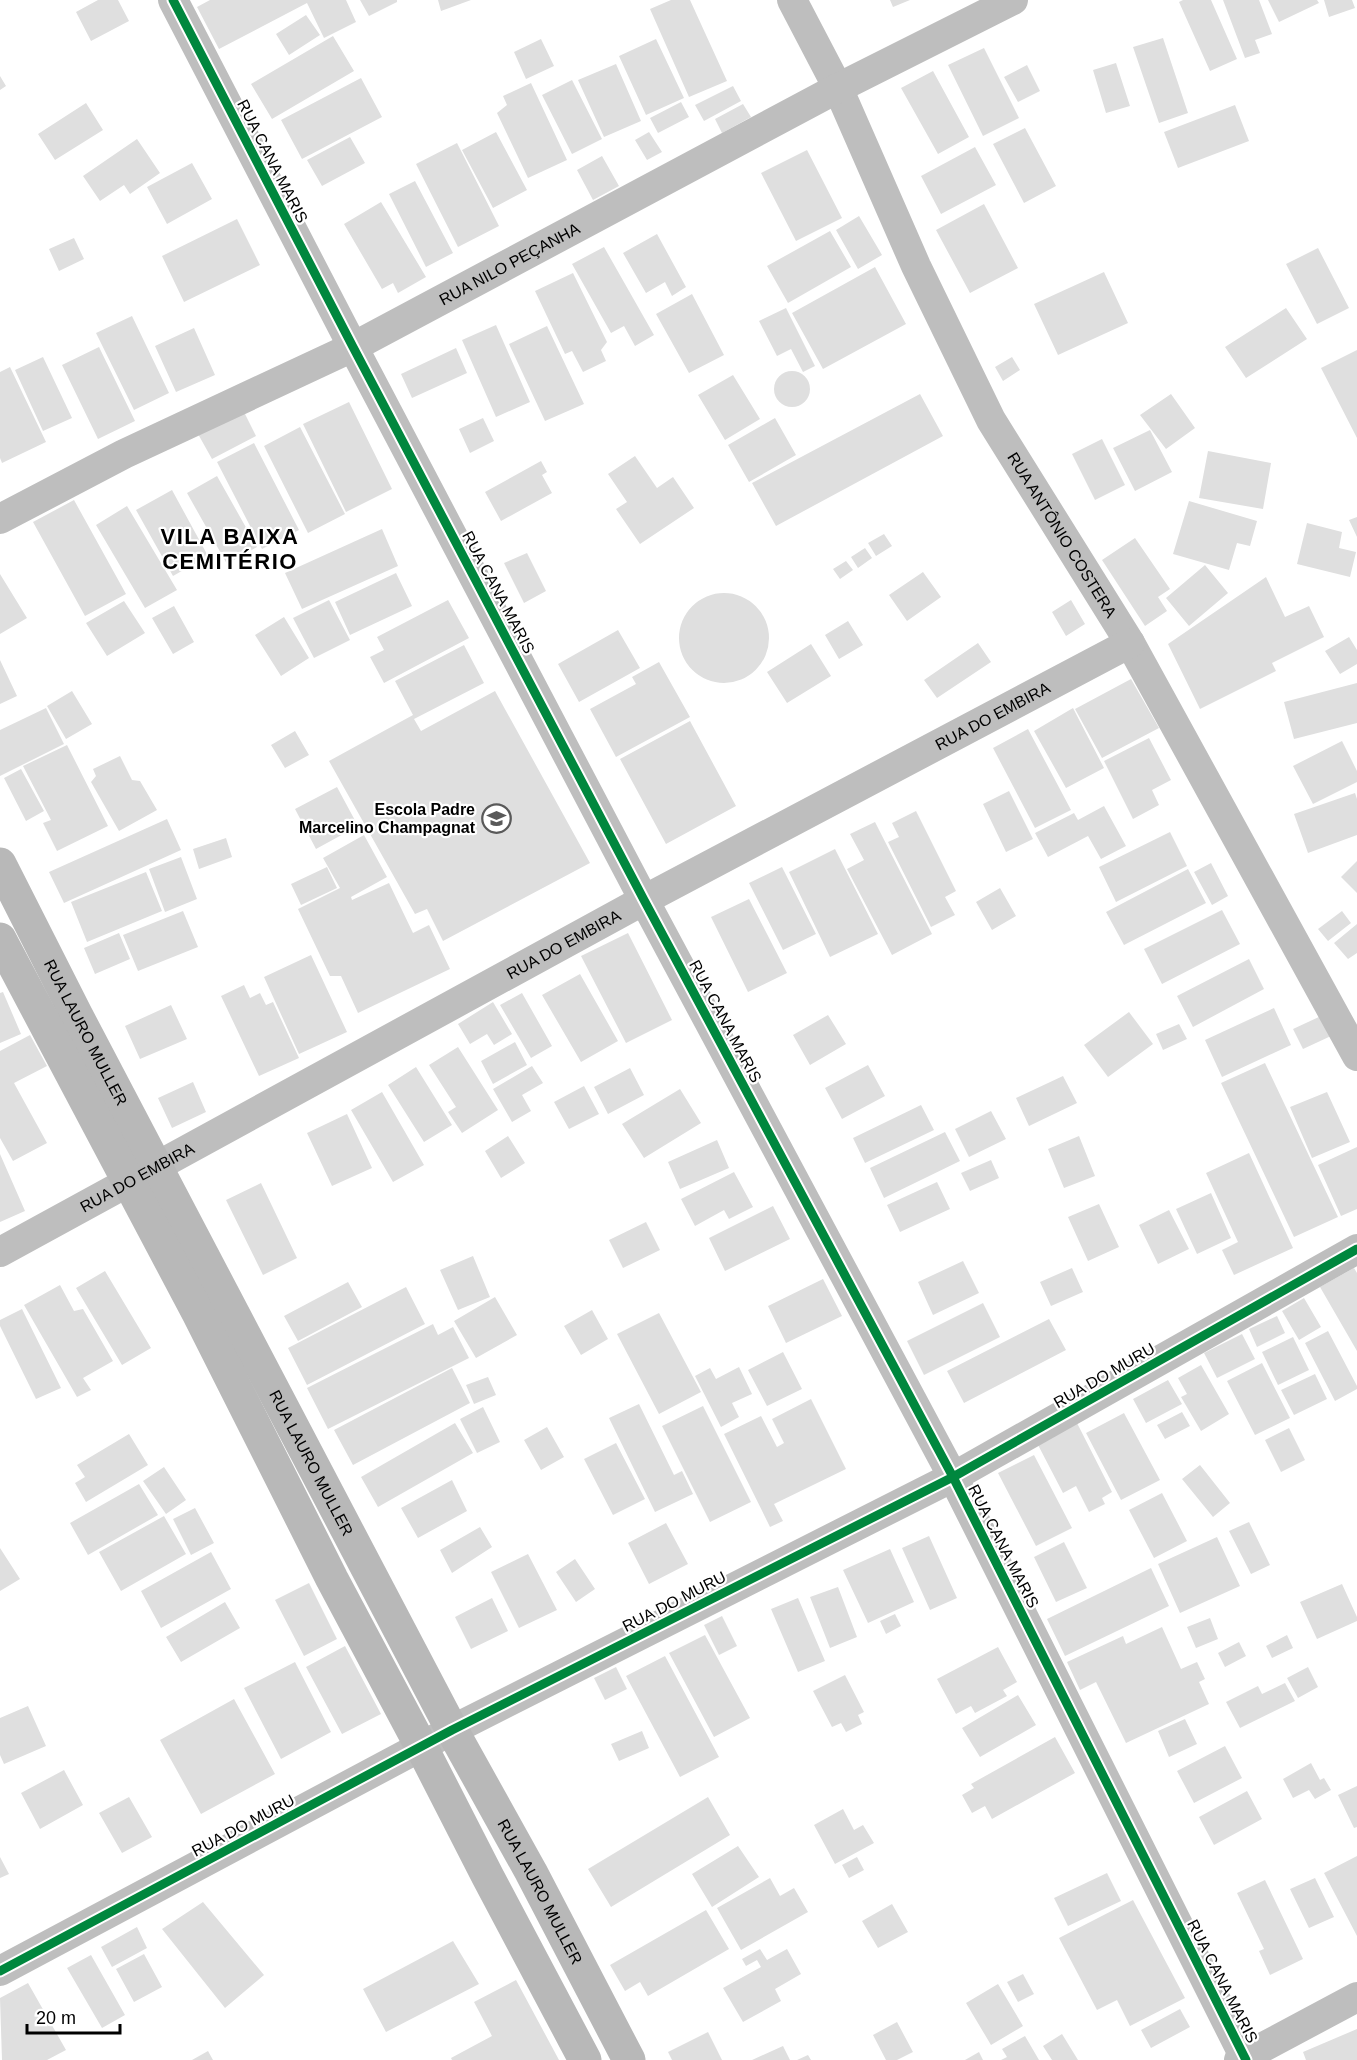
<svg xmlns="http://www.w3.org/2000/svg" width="1357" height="2060" font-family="Arial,sans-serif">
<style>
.building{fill:#dfdfdf}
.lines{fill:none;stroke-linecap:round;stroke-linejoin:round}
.street{stroke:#bebebe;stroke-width:30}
.secondary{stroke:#b8b8b8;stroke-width:33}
.cycleway-casing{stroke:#fff;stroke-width:13}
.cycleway{stroke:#00873e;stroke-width:9}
.labels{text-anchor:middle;stroke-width:4.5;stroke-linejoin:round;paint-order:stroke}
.street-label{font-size:16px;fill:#000;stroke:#fff}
.poi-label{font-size:16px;font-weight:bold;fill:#000;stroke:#fff;text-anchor:end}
.district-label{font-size:22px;font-weight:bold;letter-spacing:1.5px;fill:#000;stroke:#fff}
</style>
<rect width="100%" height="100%" fill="#fff"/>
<path class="building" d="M98,0h20l11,21 -38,20 -15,-29z
M210,0h136l10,22 -32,16 -17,-35 -88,46 -22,-42z
M360,0h37v2l-28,14z
M438,0h33l-30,11z
M671,0h19l37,81 -38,16 -39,-88z
M890,0h20l-17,7z
M1183,0h28l26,59 -27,12 -31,-69z
M1223,0h36l13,34 -17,6 5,13 -15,5z
M1268,0h49l2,3 -40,19z
M1324,0h28l3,8 -26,9z
M306,15l14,20 -31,20 -13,-21z
M333,36l21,35 -82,48 -21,-35z
M1163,38l25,75 -29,10 -26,-76z
M541,39l13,27 -28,13 -12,-27z
M656,39l28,59 -38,17 -27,-59z
M984,48l35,70 -36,18 -35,-71z
M1116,63l14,43 -24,7 -13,-43z
M616,64l25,57 -37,16 -26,-57z
M1027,65l13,26 -22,11 -14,-25z
M933,71l36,66 -31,17 -37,-66z
M0,76l6,10 -6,4z
M361,78l21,39 -80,42 -21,-39z
M572,80l30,59 -30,15 -30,-59z
M531,83l36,77 -39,18 -31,-65 10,-8 -4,-9z
M733,86l8,15 -37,20 -9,-16z
M681,102l8,15 -31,16 -8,-15z
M86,103l17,27 -48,30 -17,-26z
M743,104l8,13 -29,16 -7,-14z
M1235,105l14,36 -71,27 -14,-36z
M1025,128l31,58 -32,17 -31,-59z
M496,132l31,58 -34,18 -31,-58z
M649,132l13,20 -15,8 -12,-20z
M350,137l15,26 -43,23 -15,-26z
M137,139l23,34 -30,21 -6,-9 -24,16 -17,-25z
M457,143l42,83 -41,21 -42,-83z
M975,147l21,38 -55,29 -20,-38z
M807,150l35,68 -46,23 -35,-68z
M602,156l17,30 -26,14 -16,-30z
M192,163l20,36 -45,25 -20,-37z
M415,181l38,72 -27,14 -37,-73z
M381,202l45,75 -28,16 -5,-10 -11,6 -38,-65z
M984,204l34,64 -48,25 -34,-63z
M859,216l23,39 -24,14 -22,-39z
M237,219l23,46 -76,37 -22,-46z
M830,231l21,36 -63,36 -21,-37z
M657,234l29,53 -14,9 -7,-14 -19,11 -23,-40z
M74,238l10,21 -25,12 -10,-22z
M604,247l50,88 -19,11 -11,-20 -13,7 -39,-69z
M1318,248l31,60 -32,16 -31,-60z
M875,267l31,57 -83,45 -31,-56z
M1104,272l24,51 -70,32 -24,-51z
M573,273l34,69 -6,8 5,11 -23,11 -11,-21 -7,3 -30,-63z
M692,294l32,61 -35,18 -33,-59z
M786,308l29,58 -12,6 -12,-23 -14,7 -18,-35z
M1286,308l21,31 -61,39 -21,-31z
M132,316l37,77 -35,17 -38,-77z
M496,325l34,77 -34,15 -34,-77z
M547,326l37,78 -39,17 -36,-77z
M194,328l21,47 -39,17 -21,-46z
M99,347l36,74 -37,18 -36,-74z
M456,348l11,25 -55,25 -11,-24z
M1357,350v88l-36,-70z
M43,357l29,61 -29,13 -28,-61z
M1012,357l8,13 -17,11 -8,-14z
M10,367l36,75 -44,21 -2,-5v-86z
M774 389a18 18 0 1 1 36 0a18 18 0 1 1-36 0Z
M733,375l27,44 -35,21 -27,-45z
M920,394l23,42 -167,90 -24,-43z
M1171,394l24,34 -29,21 -26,-34z
M349,402l43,87 -46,23 -43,-88z
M243,410l13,26 -44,23 -14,-25z
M483,418l11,23 -24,12 -11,-24z
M775,418l21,37 -47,27 -21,-37z
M300,427l45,87 -37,19 -44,-87z
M1150,430l22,42 -37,19 -22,-43z
M1102,439l23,46 -30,15 -23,-46z
M254,443l45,87 -37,19 -45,-87z
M1208,451l63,12 -8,46 -64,-11z
M635,456l22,32 16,-11 21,31 -54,36 -24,-35 11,-7 -19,-28z
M541,461l6,11 -5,3 10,18 -51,28 -16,-29z
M217,476l40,71 -30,17 -40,-71z
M172,490l36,66 -35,20 -37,-66z
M74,500l52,94 -41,22 -52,-94z
M1189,501l68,20 -7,25 -13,-3 -8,27 -56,-16z
M127,506l50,84 -32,18 -49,-83z
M1357,517v20l-8,-17z
M1307,523l35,9 -3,16 17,4 -6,25 -53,-13z
M382,529l16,37 -96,43 -17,-36z
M884,534l8,12 -16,10 -8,-13z
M1135,538l35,51 -12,8 9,14 -22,15 -43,-66z
M865,548l7,10 -14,10 -7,-11z
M527,553l19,38 -22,12 -20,-40z
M846,561l7,9 -13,9 -7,-10z
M1205,565l23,28 -39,33 -23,-28z
M923,572l18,25 -34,24 -18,-26z
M396,573l16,33 -62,29 -15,-33z
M0,574l27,44 -27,16z
M1266,577l19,40 24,-11 15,31 -52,26 4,8 -76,38 -32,-65z
M679 638a45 45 0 1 1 90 0a45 45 0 1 1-90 0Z
M329,600l21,40 -36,18 -21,-40z
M448,600l21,38 -85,45 -14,-26 14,-7 -7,-13z
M1071,600l14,24 -19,12 -14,-24z
M124,601l21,32 -38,23 -21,-33z
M174,606l20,36 -21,12 -21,-36z
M284,617l25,41 -28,18 -26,-41z
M848,621l15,24 -24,14 -14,-24z
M618,630l22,38 -61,34 -21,-38z
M1349,637l8,13v14l-17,10 -15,-23z
M978,643l13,19 -54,36 -13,-18z
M811,644l20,32 -44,27 -20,-31z
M464,645l20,38 -70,36 7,12 74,-40 95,172 -147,78 -16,-32 -12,5 -86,-153 84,-46 -18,-34z
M0,660l17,36 -17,8z
M659,662l31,55 -74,40 -26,-48 46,-25 -4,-7z
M1131,679l28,49 -57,30 -27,-49z
M1357,683v40l-63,16 -10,-37z
M72,691l20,33 -26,15 -19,-33z
M46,708l18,36 -64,32v-46z
M1073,708l31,60 -38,20 -32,-57z
M690,721l46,85 -70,38 -46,-85z
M1028,729l43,81 -36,18 -42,-80z
M295,731l14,24 -24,13 -14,-23z
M1149,738l22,42 -19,10 7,15 -26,14 -29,-58z
M1342,741l15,30v11l-44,22 -20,-38z
M67,745l41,81 -51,25 -14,-28 8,-3 -28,-54z
M120,756l12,24 8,1 17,29 -38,21 -28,-49 5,-6 -3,-7z
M21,769l23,42 -18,10 -22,-43z
M337,787l21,39 -42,23 -21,-40z
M1009,791l24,48 -27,13 -23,-48z
M1355,793l2,6v36l-49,18 -14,-39z
M1104,806l22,40 -25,13 -13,-23 -40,21 -13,-24 39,-20 4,7z
M916,811l40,80 -11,6 10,18 -24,12 -43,-85 11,-5 -7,-14z
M167,819l14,31 -117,53 -15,-31z
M875,822l57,112 -40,21 -45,-86 17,-9 -14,-26z
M1170,832l17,34 -71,36 -17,-35z
M364,835l23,42 -36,20 1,3 37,-17 24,50 16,-8 21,44 -92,44 -17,-37h-11l-32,-67 42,-21 -17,-30z
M226,838l6,19 -33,12 -6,-20z
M835,849l43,85 -48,23 -41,-85z
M181,857l16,42 -32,13 -16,-43z
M1357,861v32l-16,-16z
M1211,863l17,33 -16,9 -18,-33z
M327,867l10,21 -36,17 -10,-21z
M782,867l34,67 -33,16 -34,-67z
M1188,869l18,34 -82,42 -18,-33z
M146,872l16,39 -75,31 -16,-40z
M1000,888l16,28 -24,14 -16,-28z
M749,899l38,74 -39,19 -37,-75z
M1222,910l18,34 -78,40 -18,-35z
M183,911l15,36 -60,24 -15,-36z
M1342,911l9,12 -23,18 -10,-12z
M1357,924v29l-9,6 -14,-16z
M119,933l11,26 -35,15 -11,-26z
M628,933l44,87 -46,23 -45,-87z
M311,955l36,77 -48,22 -35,-77z
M1249,959l15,30 -71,38 -16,-31z
M580,974l38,67 -37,21 -39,-67z
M244,985l6,13 10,-5 6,12 7,-3 26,56 -40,18 -38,-80z
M3,992l18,42 -21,9v-50z
M522,993l30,53 -21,12 -31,-53z
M493,1002l19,32 -18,11 -7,-11 -17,10 -12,-20z
M171,1005l16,34 -47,20 -15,-33z
M1274,1008l17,37 -69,32 -17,-37z
M1129,1012l24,32 -45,33 -24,-32z
M828,1015l18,29 -36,21 -17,-30z
M1321,1016l10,20 -28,13 -10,-20z
M1179,1024l8,15 -24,11 -7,-16z
M30,1035l17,31 -33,17 33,60 -34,18 -13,-23v-87z
M515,1042l12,23 -34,19 -12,-23z
M458,1047l40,63 -36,23 -14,-21 8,-5 -27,-42z
M1265,1063l73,154 -44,20 -73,-154z
M868,1065l17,31 -43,23 -17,-31z
M532,1066l11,17 -21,12 9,16 -19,11 -19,-33z
M416,1067l36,58 -28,17 -36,-57z
M630,1068l14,27 -36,19 -14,-27z
M1063,1076l14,27 -48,23 -13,-28z
M193,1082l13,30 -34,16 -14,-30z
M584,1086l15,28 -30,15 -15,-27z
M680,1089l21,34 -57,35 -22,-34z
M382,1092l42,73 -31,17 -42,-72z
M1327,1092l23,50 -38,16 -22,-51z
M921,1105l13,25 -69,33 -12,-25z
M991,1111l15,28 -37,18 -14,-28z
M347,1114l25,54 -40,18 -25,-53z
M945,1132l15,29 -76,37 -14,-30z
M508,1136l17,27 -24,15 -16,-27z
M1079,1136l16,40 -31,12 -16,-39z
M717,1140l12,28 -49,21 -12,-27z
M1357,1147v62l-16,7 -23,-51z
M1249,1153l44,95 -59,27 -12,-25 16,-8 -32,-69z
M0,1154l25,57 -25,11z
M991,1160l8,18 -29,13 -9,-18z
M734,1172l19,35 -24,12 -5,-9 -29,16 -14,-27z
M937,1182l13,27 -50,23 -13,-27z
M261,1183l36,75 -34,17 -37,-75z
M1211,1193l20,45 -34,16 -21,-45z
M1099,1204l20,43 -31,14 -20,-44z
M773,1206l17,33 -65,32 -16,-33z
M1169,1210l20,39 -31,15 -19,-39z
M646,1222l14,28 -37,18 -14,-28z
M473,1256l17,41 -32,13 -18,-40z
M963,1261l16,32 -46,22 -15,-33z
M1072,1268l11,24 -32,14 -11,-24z
M1354,1268l3,5v78l-37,-64z
M105,1271l46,77 -29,17 -46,-77z
M823,1279l19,37 -56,27 -18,-37z
M348,1282l14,25 -64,34 -14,-25z
M60,1285l14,26 9,-2 30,52 -30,17 8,12 -14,7 -53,-92z
M406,1287l19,37 -118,61 -19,-37z
M495,1297l22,38 -41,23 -22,-37z
M1304,1298l17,29 -22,13 -17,-29z
M983,1303l17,34 -76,38 -17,-34z
M22,1309l39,79 -25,11 -36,-73v-6z
M592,1310l16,29 -27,16 -17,-29z
M659,1313l42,79 -42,22 -42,-80z
M1277,1316l8,17 -28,14 -8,-18z
M1049,1319l17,31 -102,53 -17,-32z
M433,1324l5,11 15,-8 16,31 -141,71 -21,-41z
M1328,1331l29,55v3l-22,12 -30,-58z
M1242,1334l13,25 -38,19 -13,-25z
M1293,1337l16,33 -31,15 -16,-33z
M783,1352l19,37 -35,17 -19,-36z
M1262,1363l28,55 -35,17 -28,-54z
M1201,1365l28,49 -28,17 -20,-34 6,-3 -9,-16z
M739,1367l13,27 -20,9 7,14 -18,10 -26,-51 15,-8 6,11z
M452,1368l18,35 -117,62 -19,-35z
M1315,1374l12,25 -33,16 -13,-25z
M488,1377l8,18 -22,9 -8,-19z
M1168,1380l14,24 -36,19 -13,-24z
M811,1399l35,70 -72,35 9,17 -13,6 -46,-93 37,-18 16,31 7,-4 -12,-24z
M639,1404l35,71 8,-4 11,23 -38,18 -46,-94z
M703,1406l48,96 -41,20 -48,-96z
M483,1407l17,35 -23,11 -17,-34z
M1182,1412l8,14 -25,13 -8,-14z
M1124,1413l36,67 -39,20 -35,-67z
M455,1423l18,30 -95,54 -17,-30z
M1077,1423l35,69 -10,6 3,6 -16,8 -13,-26 -13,7 -26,-50z
M547,1427l17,30 -23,13 -17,-30z
M1289,1428l16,32 -24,12 -16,-32z
M129,1434l19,31 -62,37 -11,-19 10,-6 -8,-12z
M616,1443l29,56 -32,16 -29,-56z
M1034,1455l38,73 -36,18 -38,-73z
M1200,1465l30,38 -17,14 -31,-38z
M164,1467l22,33 -20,14 -23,-33z
M452,1480l15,31 -49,27 -17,-30z
M139,1484l19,31 -70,40 -18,-32z
M1162,1493l25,48 -33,17 -25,-48z
M195,1508l19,35 -23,12 -18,-36z
M164,1516l22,38 -65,37 -22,-39z
M1249,1522l21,43 -19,9 -22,-43z
M666,1523l22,41 -39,20 -21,-41z
M480,1527l12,20 -40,26 -12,-23z
M929,1536l28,62 -27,12 -28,-62z
M1217,1537l23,49 -60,27 -22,-49z
M1064,1542l23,46 -31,14 -22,-45z
M0,1548l20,31 -20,12z
M890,1549l24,53 -46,21 -25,-53z
M211,1552l20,37 -70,39 -20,-37z
M528,1554l29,56 -38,18 -28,-56z
M575,1559l20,30 -19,13 -20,-30z
M1151,1568l18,38 -104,50 -18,-37z
M309,1583l28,56 -33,17 -29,-56z
M1342,1584l15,33v4l-40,18 -17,-37z
M838,1587l19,50 -27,11 -20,-51z
M492,1598l16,33 -37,18 -16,-32z
M798,1598l27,63 -27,11 -27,-63z
M225,1602l15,26 -59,34 -15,-25z
M895,1614l6,12 -15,8 -6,-13z
M722,1616l15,30 -18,9 -15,-30z
M1210,1618l8,21 -22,9 -9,-21z
M1162,1627l19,42 16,-7 8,17 -6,3 10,22 -83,39 -30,-61 -16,8 -13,-28 56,-26 3,8z
M705,1635l45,83 -36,19 -45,-84z
M1287,1635l6,13 -21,10 -6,-12z
M1239,1642l7,14 -21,11 -7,-14z
M345,1646l36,68 -39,20 -36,-67z
M998,1647l19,35 -14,8 4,6 -32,17 -4,-7 -15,8 -19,-35z
M665,1656l54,101 -39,20 -54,-101z
M295,1662l36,70 -50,27 -37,-71z
M616,1667l11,22 -22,11 -11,-22z
M1308,1667l10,20 -20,11 -11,-20z
M845,1675l19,37 -6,3 4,9 -16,8 -5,-9 -9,4 -19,-36z
M1285,1683l10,18 -55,27 -14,-26 32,-16 4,8z
M1018,1695l18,30 -56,32 -18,-29z
M234,1699l41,75 -74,40 -41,-74z
M28,1706l18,40 -42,18 -4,-9v-37z
M1185,1719l12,25 -28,13 -11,-26z
M642,1731l7,17 -30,13 -8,-17z
M1055,1737l20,36 -83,46 -7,-13 -13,7 -10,-18 12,-7 -3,-4z
M1225,1746l17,32 -48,25 -17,-32z
M1311,1763l9,17 4,-2 7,12 -16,9 -6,-9 -16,8 -10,-19z
M64,1770l19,35 -43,24 -19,-36z
M1357,1786v41l-3,1 -16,-33z
M1247,1791l15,28 -48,26 -15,-28z
M129,1797l23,40 -30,16 -23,-40z
M708,1797l22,38 -119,72 -23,-38z
M843,1809l11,21 9,-5 11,18 -39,21 -21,-39z
M738,1846l21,31 -47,30 -20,-33z
M1357,1856v80l-33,-63z
M0,1857l9,17 -9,4z
M857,1857l7,13 -15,8 -7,-13z
M1107,1873l14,28 -53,25 -14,-28z
M770,1878l10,18 14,-8 14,24 -67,38 -24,-42z
M1315,1878l19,39 -25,11 -19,-39z
M1265,1880l38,79 -33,16 -11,-24 5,-2 -27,-56z
M1133,1900l52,98 -55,28 -13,-26 -20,10 -38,-72z
M203,1902l61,73 -39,33 -63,-79z
M892,1904l16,28 -30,16 -16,-27z
M706,1910l23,39 -81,47 -8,-14 -15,9 -15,-26z
M137,1927l10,21 -35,19 -11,-20z
M453,1941l26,43 -93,48 -23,-43z
M760,1949l7,11 20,-11 14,25 -26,15 6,12 -38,21 -20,-34 38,-21 -4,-7 -11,6 -4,-7z
M144,1954l18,33 -28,15 -18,-33z
M91,1955l34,60 -23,13 -35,-60z
M1023,1974l11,20 -16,8 -11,-20z
M516,1980l43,80h-107l-1,-2 41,-22 -18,-34z
M28,1983l38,67 -19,10h-45l-2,-62z
M998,1984l25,42 -32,19 -25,-42z
M1180,2009l10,18 -39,21 -10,-18z
M897,2022l16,30 -16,8h-11l-13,-25z
M1357,2029v31h-51l-3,-8z
M708,2032l14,28h-50l-4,-8z
M1062,2034l16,26h-26l-9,-14z
M1025,2036l14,24h-38l6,-3 -5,-8z
M783,2046l7,14h-38z
M208,2051l5,9h-21z
M979,2052l4,8h-18z
M808,2055l3,5h-14z"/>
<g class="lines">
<g class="street">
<path d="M173,0l180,347 291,553 309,577 293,583"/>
<path id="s1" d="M792,0l46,88 78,178 75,154 139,223 227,413"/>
<path id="s2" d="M0,519l124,-65 229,-107 485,-259 175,-88"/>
<path id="s3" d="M0,1252l644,-352 486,-257"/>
<path d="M0,1971l452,-241 501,-253 404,-228"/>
<path d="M1239,2060l118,-63"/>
</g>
<g class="secondary">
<path id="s4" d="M0,864l76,150 376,716 79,142 98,188"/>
<path d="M0,939l198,374 134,266 90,169 66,129 97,183"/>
</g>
<defs>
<path id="cycleway" d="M173,0l180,347 291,553 309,577 293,583
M0,1971l452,-241 501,-253 404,-228"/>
</defs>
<use href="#cycleway" class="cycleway-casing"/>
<use href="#cycleway" class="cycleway"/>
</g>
<defs>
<symbol id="school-ring" viewBox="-11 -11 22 22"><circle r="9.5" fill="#fff" stroke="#595959" stroke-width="1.5"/><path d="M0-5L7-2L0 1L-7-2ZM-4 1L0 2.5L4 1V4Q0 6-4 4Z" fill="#595959"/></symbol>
</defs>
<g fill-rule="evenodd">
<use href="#school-ring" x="480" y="802" width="33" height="33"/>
</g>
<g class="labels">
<g class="street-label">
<text transform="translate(273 161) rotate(63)" y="6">RUA CANA MARIS</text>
<text dy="6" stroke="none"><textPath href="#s2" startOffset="570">RUA NILO PEÇANHA</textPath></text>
<text dy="6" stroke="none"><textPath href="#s1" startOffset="600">RUA ANTÔNIO COSTERA</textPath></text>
<text transform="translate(499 592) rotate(62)" y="6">RUA CANA MARIS</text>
<text dy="6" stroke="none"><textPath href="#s3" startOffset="1128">RUA DO EMBIRA</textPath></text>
<text dy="6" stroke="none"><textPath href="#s3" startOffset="642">RUA DO EMBIRA</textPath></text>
<text transform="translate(726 1021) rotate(62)" y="6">RUA CANA MARIS</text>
<text dy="6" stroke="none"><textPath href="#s4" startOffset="189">RUA LAURO MULLER</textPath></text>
<text dy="6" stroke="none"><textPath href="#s3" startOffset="156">RUA DO EMBIRA</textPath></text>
<text transform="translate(1104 1375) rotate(-30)" y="6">RUA DO MURU</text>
<text dy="6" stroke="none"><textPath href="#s4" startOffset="675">RUA LAURO MULLER</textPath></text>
<text transform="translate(1004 1546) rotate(63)" y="6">RUA CANA MARIS</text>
<text transform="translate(674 1601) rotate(-27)" y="6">RUA DO MURU</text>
<text transform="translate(243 1825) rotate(-28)" y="6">RUA DO MURU</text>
<text dy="6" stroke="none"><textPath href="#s4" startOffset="1161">RUA LAURO MULLER</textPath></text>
<text transform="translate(1223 1981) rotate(63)" y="6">RUA CANA MARIS</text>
</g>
<g class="poi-label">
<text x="475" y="815">Escola Padre<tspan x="475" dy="18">Marcelino Champagnat</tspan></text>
</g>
<g class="district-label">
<text x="230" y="544">VILA BAIXA<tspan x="230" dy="25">CEMITÉRIO</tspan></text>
</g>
</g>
<path d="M27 2024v9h93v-9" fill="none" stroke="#000000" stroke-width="3"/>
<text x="36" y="2024" font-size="18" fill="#000000" stroke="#ffffff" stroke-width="4.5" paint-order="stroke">20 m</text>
</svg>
